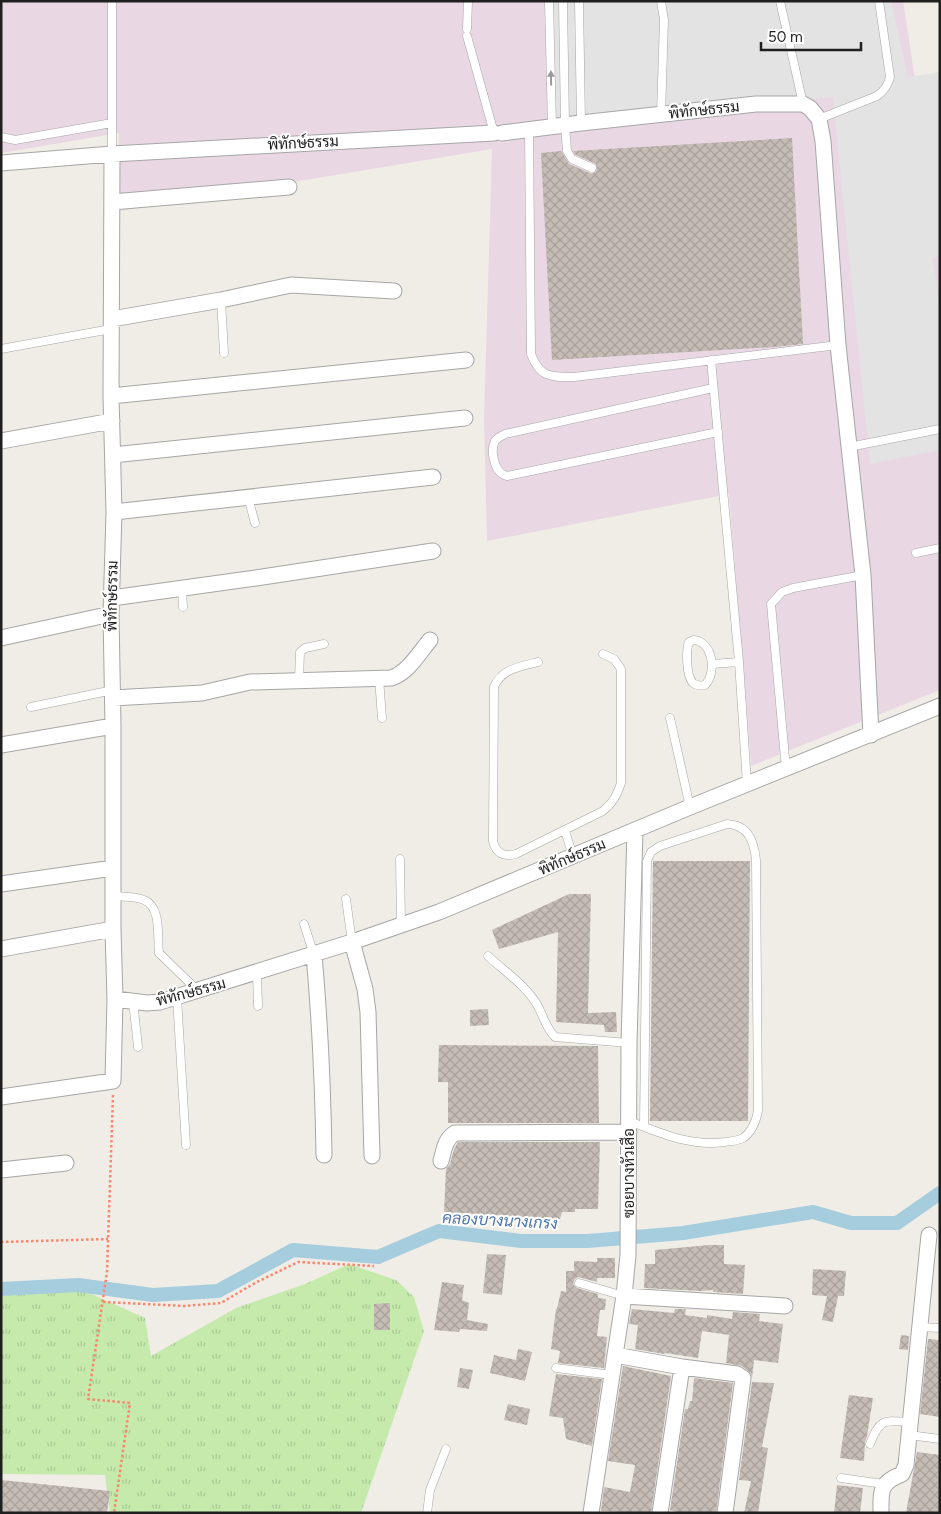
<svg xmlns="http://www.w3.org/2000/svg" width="941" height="1514" font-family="Figtree,Sarabun,sans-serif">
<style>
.industrial{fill:#e9d8e4}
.grass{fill:url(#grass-tufts)}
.parking{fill:#e3e3e3}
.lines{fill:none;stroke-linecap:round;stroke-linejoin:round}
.canal{stroke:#a6cddd;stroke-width:14}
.building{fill:url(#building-cross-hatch)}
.lane-casing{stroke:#a6a6a6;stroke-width:9}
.street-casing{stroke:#a6a6a6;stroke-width:17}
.path{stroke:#f9866e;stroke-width:2.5;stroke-dasharray:2.5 2.5;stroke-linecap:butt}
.lane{stroke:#fff;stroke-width:8}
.street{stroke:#fff;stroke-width:15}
.oneway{fill:#9a9a9a}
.labels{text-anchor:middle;stroke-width:4;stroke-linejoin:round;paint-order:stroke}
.street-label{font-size:15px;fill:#1f1f1f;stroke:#fff}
.water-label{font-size:16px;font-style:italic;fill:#4c76af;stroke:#fff}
</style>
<defs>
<pattern id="grass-tufts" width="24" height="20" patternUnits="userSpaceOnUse" patternTransform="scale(1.25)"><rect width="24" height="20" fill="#c6eaac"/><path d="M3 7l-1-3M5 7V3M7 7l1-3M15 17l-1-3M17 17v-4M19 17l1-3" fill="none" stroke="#aac894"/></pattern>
<pattern id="building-cross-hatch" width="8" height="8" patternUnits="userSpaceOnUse" patternTransform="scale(1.25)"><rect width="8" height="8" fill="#c5bcb5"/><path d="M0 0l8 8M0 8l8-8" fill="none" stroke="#a9a19b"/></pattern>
</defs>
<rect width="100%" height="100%" fill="#f0ede6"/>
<path class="industrial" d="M1,1h902l37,241v448l-189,76 -22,-272 -242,47 -3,-122 8,-270 -374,62 1,-78 -118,20z"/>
<path class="grass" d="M349,1264l47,16 18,17 10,34 -63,182h-251l-5,-38 -104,-1v-188l25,-4 45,3 74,33 6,38 85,-48 69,-24z"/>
<path class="parking" d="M552,1l339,1 17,75 32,-5v184l-8,2 8,47v145l-70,14 -37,-367 -278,22z"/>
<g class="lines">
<path class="canal" d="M1,1289l77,-4 75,10 65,-4 75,-41 85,7 61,-26 82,10h67l95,-8 130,-21 38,11h46l43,-30"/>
</g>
<path class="building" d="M792,138l11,206 -29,3 -222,13 -11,-207 20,-2 8,13 23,10 5,-4 -1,-6 -20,-9 -3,-4z
M653,861h97l-2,260h-98z
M569,894h22l-3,119 28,-1 1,20h-12l-1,-7 -48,-3 2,-90 -59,17 -7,-19z
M488,1009l1,16 -19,1v-16z
M439,1045l159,1 1,77h-151v-41h-10z
M458,1142h142l-2,67h-23v3h-13l-2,7 -116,-7 2,-43 4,-5 4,-15z
M709,1245h15v19l21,1 -2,29 -30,-2v-2l-14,1 -55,-3 1,-24h10v-14z
M487,1254l19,1 -4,40 -19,-2z
M597,1258h18v20h-18v4l-19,-5 -3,2 -2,5 4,4 21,6v4l8,1 -1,11h-5l-3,26 10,1 -3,31 -46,-5 2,-12 -9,-2 5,-40h1l4,-18 5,1v-21h8v-10l23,1z
M813,1269l33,2 -2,25h-6l-5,26 -11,-2 5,-24 -15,-1z
M442,1282l22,3 -2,15 7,3 -2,17 21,4 -1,7 -27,-2 -1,3 -25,-2z
M390,1303v27h-16v-26z
M632,1309l42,4 1,-4h11l-1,6 22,3v-3l25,4 1,-7 27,2 -1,7 24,3 -5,39 -24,-3 -2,18 -1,-4 -9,-8 -16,-3 3,-28 -27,-4 -4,27 -33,-5 -1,1 -29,-5 3,-24 -9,-1z
M901,1335l8,1 -1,14 -9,-1z
M928,1339l12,1v77l-20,-3z
M518,1349l14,3 -7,29 -35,-8 4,-18 22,5z
M623,1366l48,10 -20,137 -50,-2 3,-24 26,5 5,-27 -27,-4z
M460,1368l13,2 -4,19 -12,-2z
M556,1374l46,5 -10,67 -26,-7 -3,-21 -14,-2z
M694,1378l39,5 -17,130h-36l-10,-3 15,-101h3l2,-8h2z
M752,1382l22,1 -12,64 6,1 -10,65h-14l7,-32 -12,-1z
M849,1395l24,3 -6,38 -2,6 -1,19 -24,-3z
M508,1404l22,5 -3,16 -23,-5z
M917,1452l23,3v58h-34z
M1,1480l109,11 -3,22h-106z
M837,1485l26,3 -3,25h-26z"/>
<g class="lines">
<defs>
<path id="lane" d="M549,1l3,126
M563,1l2,124 2,26 5,8 20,9
M579,1l2,122
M661,1l3,19 -3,94
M780,1l23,103
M467,29l1,-28
M467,36l27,97
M819,119l58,-23c7,-5 11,-10 13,-19l-11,-76
M529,131l2,223c9,24 20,23 43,23l264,-32
M1,137l14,3 97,-17
M112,154v-153
M221,300l3,53
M1,349l110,-20
M711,360l28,302 8,122
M713,388l-208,46c-4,2 -7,3 -10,7 -5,10 -1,32 12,35l211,-44
M849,447l91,-18
M248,497l7,26
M916,553l24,-5
M182,588l1,19
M694,640c19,2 23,33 11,45 -4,1 -8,1 -12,-2 -7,-7 -7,-33 -4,-41z
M538,662c-17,4 -37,7 -44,25l-1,154c3,13 11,16 23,13l87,-43c10,-8 14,-16 18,-28v-114l-7,-10 -11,-5
M712,664l27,-2
M379,678l3,40
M299,680l1,-28 5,-4 19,-4
M31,707l82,-17
M670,718l20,89
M786,769l-15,-165 11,-12 11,-4 70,-13
M565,831l8,25
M400,859l1,66
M113,896c9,1 22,0 31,4 18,7 13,38 15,53l38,37
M346,899l6,43
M304,924l10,31
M488,956c16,15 36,28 48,47 7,11 9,24 19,34l74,6
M257,973l1,33
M177,998l9,147
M133,1001l5,46
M629,1121c32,12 61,26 96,21 6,-1 13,-1 18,-4 9,-6 13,-17 15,-27l-2,-251c-2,-18 -7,-35 -29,-36l-67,22 -9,6 -4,9 -3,265
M579,1283l45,13
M920,1327l20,1
M556,1368l56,7
M909,1435l31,4
M870,1444c10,-27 15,-23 40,-22
M841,1478l43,6
M427,1513l3,-23 16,-41"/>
<path id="street" d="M502,133l79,-10 175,-19h47l7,4 9,11 4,22 15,204 25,230 8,160
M112,154l382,-21
M1,163l111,-9 -1,242 3,116 -3,102 2,112v203l2,70 32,4 13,-1 192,-60 87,-30 251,-105 250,-101
M112,202l177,-15
M112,319l109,-19 70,-15 103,6
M111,396l355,-36
M1,441l111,-20
M113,455l352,-37
M114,512l319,-35
M112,598l144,-20 177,-27
M1,638l110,-24
M113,698l89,-5 48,-11 141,-4c17,-5 28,-25 39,-38
M1,745l112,-19
M1,884l112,-16
M352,942l13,47 3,23 4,144
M1,949l112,-20
M314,955c6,67 9,133 10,200
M1,1097l112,-16 2,-82
M441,1161c3,-11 4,-22 14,-28l174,-1
M1,1170l65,-7
M624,1296l161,10
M615,1355l67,12 55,7 6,4 -18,135
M591,1513l33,-217 4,-41 1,-212 6,-212
M660,1513l22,-146
M881,1513c0,-22 -2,-30 21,-39l4,-9 23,-230"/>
</defs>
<use href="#lane" class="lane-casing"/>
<use href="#street" class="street-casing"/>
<path class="path" d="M113,1095l-6,177 -19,127 42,4 -16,110
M1,1242l107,-3
M103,1302l81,4 37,-3 34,-20 43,-21 76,4"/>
<use href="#lane" class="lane"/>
<use href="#street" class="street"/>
</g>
<defs><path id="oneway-solid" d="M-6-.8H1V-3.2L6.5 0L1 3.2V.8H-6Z" transform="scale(1.25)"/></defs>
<use class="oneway" href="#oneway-solid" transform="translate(551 78) rotate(-91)"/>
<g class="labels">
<g class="street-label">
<text transform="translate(704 110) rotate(-6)" y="5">พิทักษ์ธรรม</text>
<text transform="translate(303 143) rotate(-3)" y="5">พิทักษ์ธรรม</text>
<text transform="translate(112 596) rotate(-89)" y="5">พิทักษ์ธรรม</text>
<text transform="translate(572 857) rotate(-23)" y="5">พิทักษ์ธรรม</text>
<text transform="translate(191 992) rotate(-15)" y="5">พิทักษ์ธรรม</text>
<text transform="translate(629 1173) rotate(-90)" y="5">ซอยบางหัวเสือ</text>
</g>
<g class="water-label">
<text transform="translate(500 1220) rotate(3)" y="6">คลองบางนางเกรง</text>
</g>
</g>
<rect width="941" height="1514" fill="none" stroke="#1f1f1f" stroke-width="5"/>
<path d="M761 42v8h100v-8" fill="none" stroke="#1f1f1f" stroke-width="2.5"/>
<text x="768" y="42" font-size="15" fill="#1f1f1f" stroke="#ffffff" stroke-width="4" paint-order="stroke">50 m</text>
</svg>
